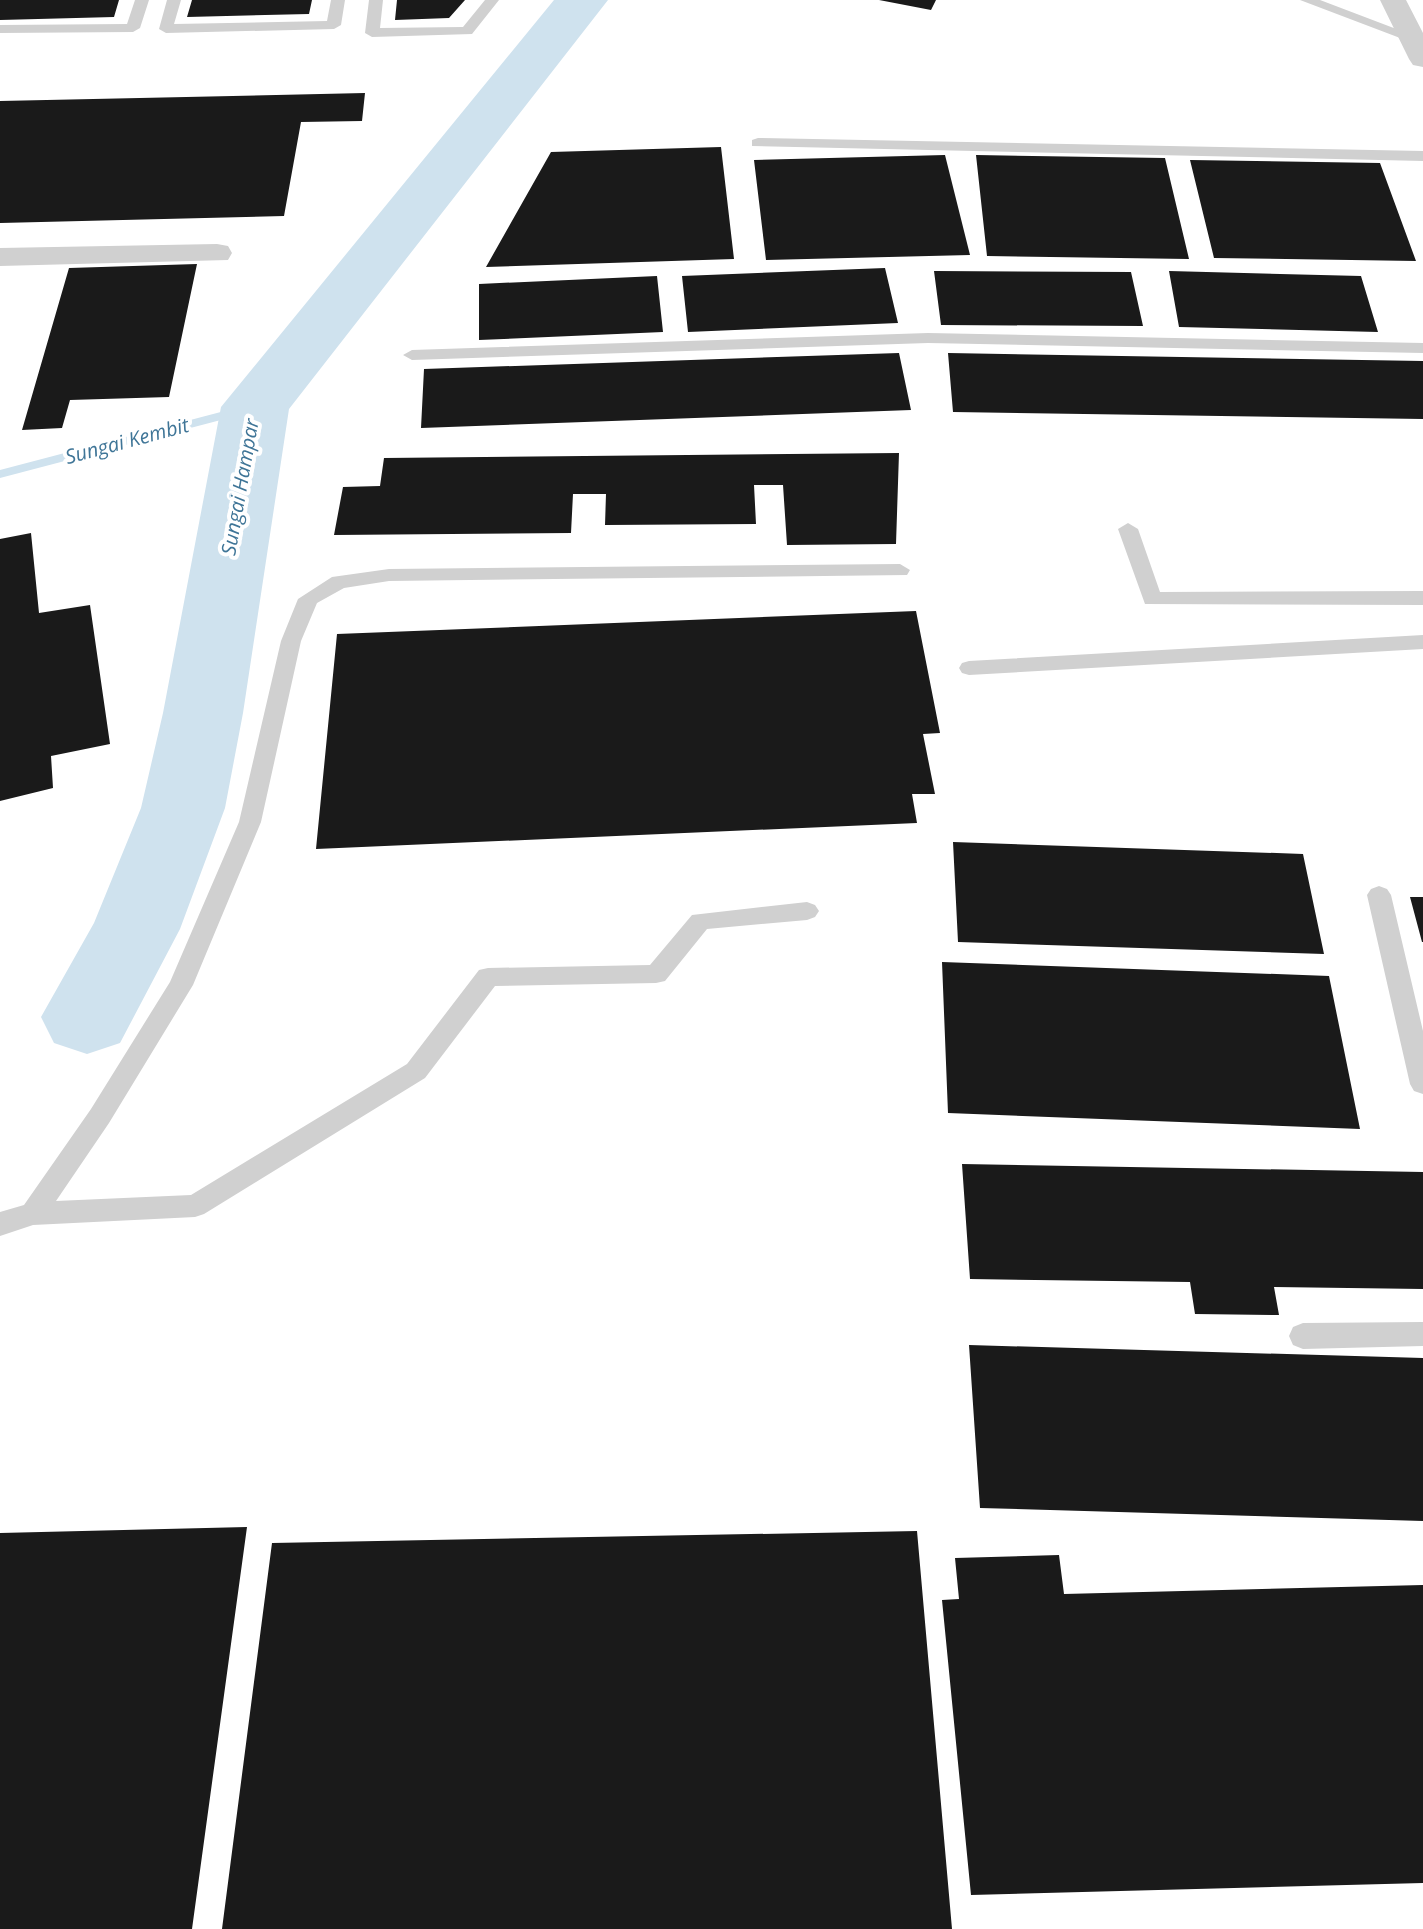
<svg xmlns="http://www.w3.org/2000/svg" width="1423" height="1929" font-family="'Open Sans',sans-serif">
<style>
.lines{fill:none;stroke-linecap:round;stroke-linejoin:round}
.stream{fill:#cfe2ee;fill-rule:evenodd}
.river{fill:#cfe2ee;fill-rule:evenodd}
.building{fill:#1a1a1a}
.lane{fill:#d0d0d0;fill-rule:evenodd}
.street{fill:#d0d0d0;fill-rule:evenodd}
.labels{text-anchor:middle;stroke-width:8;stroke-linejoin:round;paint-order:stroke}
.far-water-label{font-size:20px;font-style:italic;fill:#3f7597;stroke:#fff}
</style>
<rect width="100%" height="100%" fill="#fff"/>
<g class="lines">
<path class="stream" d="M255,403l6,4 -2,3 -259,68v-8z"/>
<path class="river" d="M554,0h54l-319,409 -46,304 -18,95 -45,121 -60,114 -33,11 -33,-11 -13,-26 53,-94 47,-115 22,-95 58,-306z"/>
</g>
<path class="building" d="M0,0h119l-5,17 -114,3z
M192,0h120l-3,14 -122,3z
M397,0h68l-16,18 -54,2z
M879,0h57l-5,10z
M365,93l-3,28 -61,1 -17,94 -284,7v-122z
M721,147l13,112 -248,8 65,-115z
M945,155l25,100 -204,5 -12,-100z
M976,155l189,3 24,101 -202,-3z
M1190,160l190,3 36,98 -202,-3z
M197,264l-28,133 -99,3 -8,28 -40,2 47,-162z
M885,268l13,55 -210,9 -6,-56z
M934,271l197,1 12,54 -202,-1z
M1169,271l192,5 17,56 -199,-5z
M657,276l6,56 -184,8v-56z
M899,353l12,57 -490,18 3,-59z
M948,353l475,8v58l-470,-7z
M899,453l-3,91 -109,1 -4,-60h-29l2,39 -151,1 1,-31h-33l-2,39 -237,2 9,-48 37,-1 4,-28z
M31,533l8,80 51,-8 20,139 -59,12 2,32 -53,13v-262z
M916,611l24,122 -17,1 12,60h-23l5,29 -601,26 21,-215z
M953,842l350,12 21,100 -366,-12z
M1410,897h13v45h-1z
M942,962l387,14 31,153 -412,-16z
M962,1164l461,8v117l-149,-2 5,28 -84,-1 -5,-32 -220,-3z
M969,1345l454,13v163l-443,-13z
M247,1527l-55,402h-192v-396z
M917,1531l35,398h-730l50,-386z
M1059,1555l5,39 359,-9v298l-452,12 -29,-295 17,-1 -4,-41z"/>
<g class="lines">
<path class="lane" d="M135,0h14l-9,28 -7,4 -133,1v-8l127,-1z
M167,0h14l-7,24 153,-3 4,-21h14l-4,25 -7,4 -168,4 -7,-4z
M369,0h14l-3,28 83,-1 22,-27h14l-27,34 -100,3 -7,-4z
M1300,0h20l100,38 -7,4 -5,-1z
M758,138l665,13v10l-671,-15v-6z
M928,333l495,10v10l-495,-10 -516,17 -9,-5 9,-5z
M1128,523l10,6 22,63 263,-1v14l-278,-1 -27,-75z
M900,564l10,6 -3,5 -518,6 -45,7 -27,15 -16,38 -40,181 -68,163 -84,138 -53,78 135,-6 216,-131 72,-94 9,-2 162,-3 42,-50 115,-13 8,3 4,6 -4,6 -8,3 -100,9 -42,52 -9,2 -161,3 -70,92 -221,136 -9,3 -162,8 -33,11v-24l24,-7 67,-96 79,-127 69,-160 42,-181 17,-42 34,-22 57,-8z
M1423,635v14l-454,26 -7,-2 -3,-5 3,-5 7,-2z
M1379,886l8,3 4,6 32,136v63l-9,-3 -4,-7 -43,-189 4,-6z
M1423,1322v24l-120,3 -10,-4 -4,-9 4,-9 10,-4z"/>
<path class="street" d="M1380,0h26l17,33v34l-10,-2 -4,-6z
M217,244l11,2 4,7 -4,7 -228,6v-18z"/>
</g>
<g class="labels">
<g class="far-water-label">
<text transform="translate(127 441) rotate(-15)" y="7">Sungai Kembit</text>
<text transform="translate(240 487) rotate(-80)" y="7">Sungai Hampar</text>
</g>
</g>
</svg>
